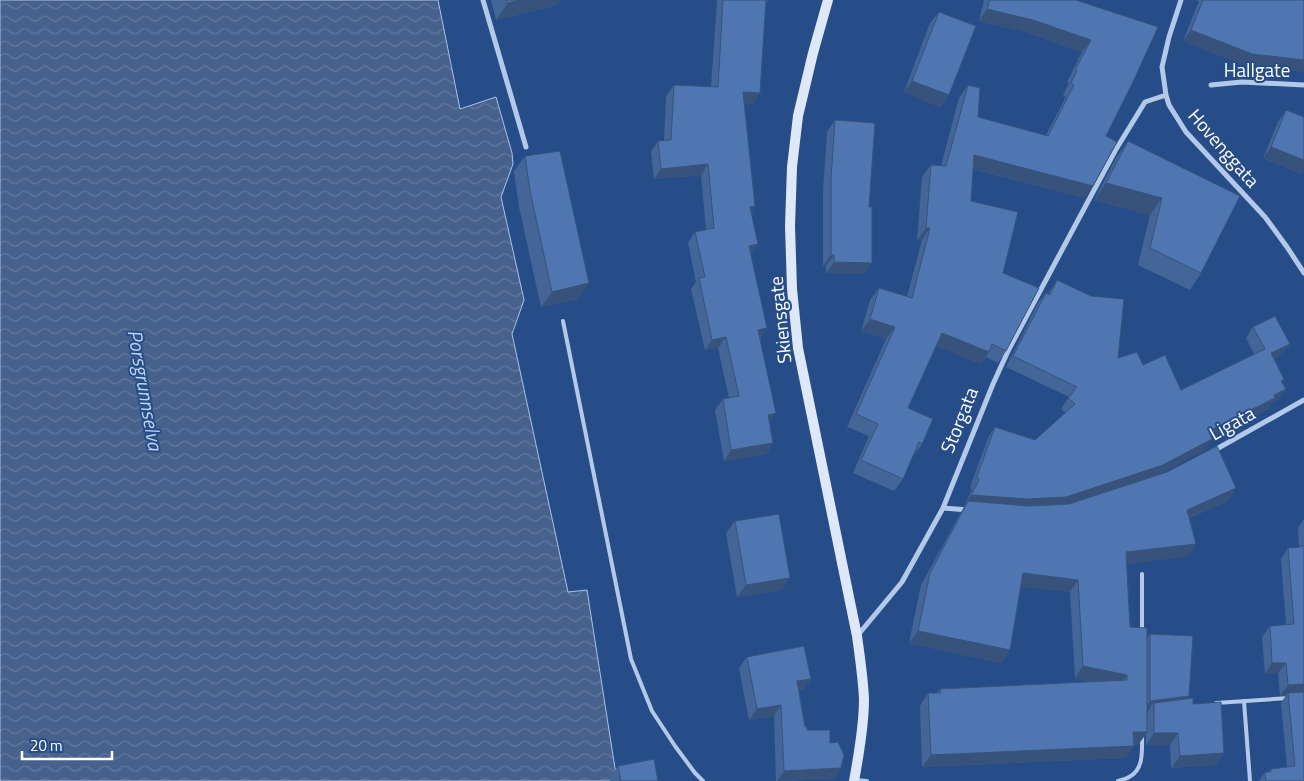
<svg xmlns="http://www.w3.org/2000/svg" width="1304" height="781" font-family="'Titillium Web',sans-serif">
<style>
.water{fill:url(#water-waves);stroke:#a8c3e9}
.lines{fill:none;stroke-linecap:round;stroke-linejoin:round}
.lane{stroke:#b3c9e9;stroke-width:4}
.street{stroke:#b3c9e9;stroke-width:5}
.secondary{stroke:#dee8f8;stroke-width:10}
.wall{fill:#446597;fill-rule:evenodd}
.shaded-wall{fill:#37537b}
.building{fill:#4f76b0;stroke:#37537b}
.labels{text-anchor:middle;stroke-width:4;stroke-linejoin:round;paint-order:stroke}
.street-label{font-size:19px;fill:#fff;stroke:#274d89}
.water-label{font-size:20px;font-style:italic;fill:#bfd3f0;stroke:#274d89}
</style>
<defs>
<pattern id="water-waves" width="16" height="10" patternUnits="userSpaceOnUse" patternTransform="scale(1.25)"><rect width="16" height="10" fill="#46618c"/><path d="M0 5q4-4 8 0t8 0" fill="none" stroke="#62799d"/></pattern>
</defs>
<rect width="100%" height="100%" fill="#274d89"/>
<path class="water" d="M0,0h438l22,109 36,-12 16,56 1,11 -12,33 23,103 -12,34 56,258 19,-2 30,191h-617z"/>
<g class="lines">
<path class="lane" d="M563,321l68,338 21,52 23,35 20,27 8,8
M1142,574v58
M1244,701l6,80
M1216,703l73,-5
M856,780l11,1
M1118,781c3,-1 8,-2 11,-4 15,-7 13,-27 13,-41"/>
<path class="street" d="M483,0l43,147
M1181,0l-12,37 -7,30 4,28 3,10 17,27 79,85 22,30 17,26
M1211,85l31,-3 62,3
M1213,451l91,-51
M943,508l26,2
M858,635l44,-53 41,-74 50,-124 16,-35 106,-198 30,-49 21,-7"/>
<path class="secondary" d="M828,0l-15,53 -15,63 -6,51 -2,59 2,63 6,59 59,288c3,21 6,42 7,63 0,27 -5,55 -10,82"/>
</g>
<path class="wall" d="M491,0h70l-4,5 -61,15z
M717,0h51l-2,3 -13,101 -9,-1 11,103 -4,6 7,32 -7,9 19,169 3,21 -7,11 -42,7 -9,-51 8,-11 6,-1 -11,-50 -13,2 -14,-61 5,-7 -8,-39 7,-11 11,-2 -5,-55 -47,4 -3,-27 7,-11h6l2,-45 8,-11 37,2z
M984,0h92l82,27 -52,109 -21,62 -112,-29 -2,32 32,72 3,78 -8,12 -12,-6 -5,7 -45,-18 -28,62 14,36 -9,12 -10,23 -9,12 -41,-18 16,-37 -22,-9 39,-88 -25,-8 9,-31 9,-12 28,9 15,-57h-5l5,-63 9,-12 10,1 18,-68 9,-13 10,32 68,18 20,-38 -3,-2 6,-12 -2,-1 15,-30 -57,-20 -46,-11z
M1195,0h109l-60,65 -61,-24 16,-40z
M939,12l10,83 -9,12 -36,-15 26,-69z
M1286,110l15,64 -38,-16 15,-36z
M835,120l28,154 -37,-1v-7h-3v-76l4,-58z
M1128,141l112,55 -39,77 -11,17 -52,-25 12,-50 -56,-15 22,-42z
M525,156l53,143 -37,8 -22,-100 -5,-36z
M1057,280l61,78 25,7 38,25 73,-36 -8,-16 7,-11 37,17 -8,10 -8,5 10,20 -2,3 -4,18 -7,4 -3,5 -57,28 1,2 -7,11 -48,25 79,13 -9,13 -38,17 7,26 -9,12 -61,8 4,63 17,12 3,-5 38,65 5,5 22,61 -44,3 -1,-23h-24v-11l-8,11h-4l-9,13 -203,9 -2,-61 8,-13h9l3,-4 152,-7 -17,-4 -5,-86 -49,-6 -11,64 -9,13 -92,-20 12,-58 39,-71 5,-9h-1l8,-15 -2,-3 18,-49 7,-11 40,13 31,-27 -5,-4 8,-12 -63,-30 32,-64 8,-10 2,1zM1151,706l-4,7v-6z
M1304,519v262h-45l6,-9h3l3,-3 16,-2 -6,-64 5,-8 -6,1 -2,-23 -13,1 -3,-37 8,-11 16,-1 -5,-66 7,-11h11l-1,-20z
M735,521l47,69 -45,7 -11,-64z
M747,657l64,22 -8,11h-4l6,37 2,3 23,13 11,25 -7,11 -58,2 -2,-65 -25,4 -10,-52z
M618,766l40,15h-48l-1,-3z"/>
<path class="shaded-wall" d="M520,0h41l-4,5 -61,15 12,-17z
M987,9l46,11 58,20 -9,12 -57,-20 -46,-11z
M1191,30l113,30v12l-60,-7 -61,-24z
M912,81l37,14 -9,12 -36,-15z
M743,92l17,1 -7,11 -18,-1z
M1271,147l33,13v10l-3,4 -38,-16z
M974,155l119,31 -8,12 -119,-31z
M708,164l-7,11 -47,4 7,-10z
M1106,183l56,15 -12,17 -56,-15z
M755,206l-8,11 3,-10z
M926,228h4l-8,12h-5z
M758,244l-8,10 -1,-8z
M831,255h3l-8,11h-3z
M834,262l38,1 -9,11 -37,-1z
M589,283l-11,16 -37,8 11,-15z
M870,319l25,8 -9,12 -25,-8z
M767,328l-7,10 -2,-8z
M942,333l47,19 -8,12 -48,-19z
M726,337l-8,11 -13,2 7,-10z
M1290,344l-8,10 -18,10 7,-11z
M1286,389l-8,11 -7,4 -3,5 -64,31 5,-8 2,-2z
M776,413l-8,11v-9z
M1212,439l-7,11 -50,26 -97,32 -38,2 -52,-9 -3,4h-1l7,-10z
M773,443l-7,11 -42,7 7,-11z
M1236,488l-9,13 -49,21 9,-12z
M1196,544l-9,12 -70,9 9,-13z
M1023,573l55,7 -8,12 -56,-6z
M790,578l-8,12 -45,7 9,-12z
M918,631l92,19 -9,13 -92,-20z
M1272,663h14l-8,10 -13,1z
M1083,666l44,9 -8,12 -44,-9z
M811,679l-8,11 -14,2 8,-11z
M1304,684v10l-16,-1 -2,2 -6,1 8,-11z
M1189,696l-4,6 -31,1 -3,3 -5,1 4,-6z
M781,705l-7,11 -25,4 8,-11z
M1133,732h14l-9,13h-13z
M1154,733h24l-8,12h-24z
M1134,746l-9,12 -203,9 9,-12z
M1224,753l-9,12 -44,3 9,-12z
M841,768l-7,11 -57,2 7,-10z"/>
<path class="building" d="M507,0h13l-12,3z
M723,0h43l-6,93 -17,-1 12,114 -5,1 8,37 -9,2 18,82 -9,2 18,83 -8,2 5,28 -42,7 -8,-51 16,-3 -13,-59 -14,3 -13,-62 6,-1 -10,-45 19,-4 -6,-64 -47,5 -3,-28 13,-1 3,-55 44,2z
M990,0h86l82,27 -26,57 -26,52 11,6 -24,44 -119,-31 -3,46 47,11 -15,61 36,15 -33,63 -14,-7 -3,8 -47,-19 -34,75 25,11 -11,25 -3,-2 -16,37 -42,-19 17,-36 -22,-10 39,-87 -25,-8 9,-31 33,10 18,-70h-4l5,-63 15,1 22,-81 12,3 -2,29 70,19 26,-51 -3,-2 6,-12 -2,-1 16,-30 -58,-20 -46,-11z
M1203,0h101v60l-52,-6 -61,-24z
M939,12l37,14 -27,69 -37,-14z
M1286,110l18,7v43l-33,-13z
M835,120l40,3 -6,84h3v56l-38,-1v-7h-3v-77z
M1128,141l112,55 -39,77 -51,-25 12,-50 -56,-15z
M560,151l29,132 -37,9 -22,-101 -5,-35z
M1057,280l34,16 33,3 -6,59 19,-6 6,13 22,-10 16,35 84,-41 -12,-22 22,-11 15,28 -19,9 13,26 -3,2 5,8 -12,6 1,3 -64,32 -2,2 3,7 -49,26 -97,32 -39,2 -56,-4 8,-15 -2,-4 18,-49 40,13 40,-36 -7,-6 9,-11 -64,-31 33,-63 4,2z
M1217,446l19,42 -49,22 9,34 -70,8 4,75 17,1v104h-14l1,14 -203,9 -3,-62h13l-1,-4 187,-9v-5l-44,-9 -5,-86 -55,-7 -13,77 -92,-19 12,-58 38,-72 61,5 40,-2 98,-32z
M779,514l11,64 -44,7 -11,-64z
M1300,546h4v138l-16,1 -2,-22h-14l-2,-37 24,-2 -6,-76 12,-1z
M1150,634l43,2 -4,60 -39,5z
M804,646l7,33 -14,2 8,46h2v3h23v13l8,-1 6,13 -3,13 -57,3 -3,-66 -24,4 -10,-52z
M1304,692v89h-38l-1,-9h6v-3l24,-3 -7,-73z
M1193,698v6l28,-2 3,51 -44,3 -2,-23h-24v-30z
M654,759l4,22h-37l-3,-15z"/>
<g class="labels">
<g class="street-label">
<text x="1257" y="77">Hallgate</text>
<text transform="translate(1224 148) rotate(49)" y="7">Hovenggata</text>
<text transform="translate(780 320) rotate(-96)" y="7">Skiensgate</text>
<text transform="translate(959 420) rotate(-68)" y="7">Storgata</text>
<text transform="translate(1232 423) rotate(-29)" y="7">Ligata</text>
</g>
<g class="water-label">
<text transform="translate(145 390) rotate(80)" y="7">Porsgrunnselva</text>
</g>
</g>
<path d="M22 751v8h90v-8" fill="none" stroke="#ffffff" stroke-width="2.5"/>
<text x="30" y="751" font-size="15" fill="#ffffff" stroke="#274d89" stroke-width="4" paint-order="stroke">20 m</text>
</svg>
